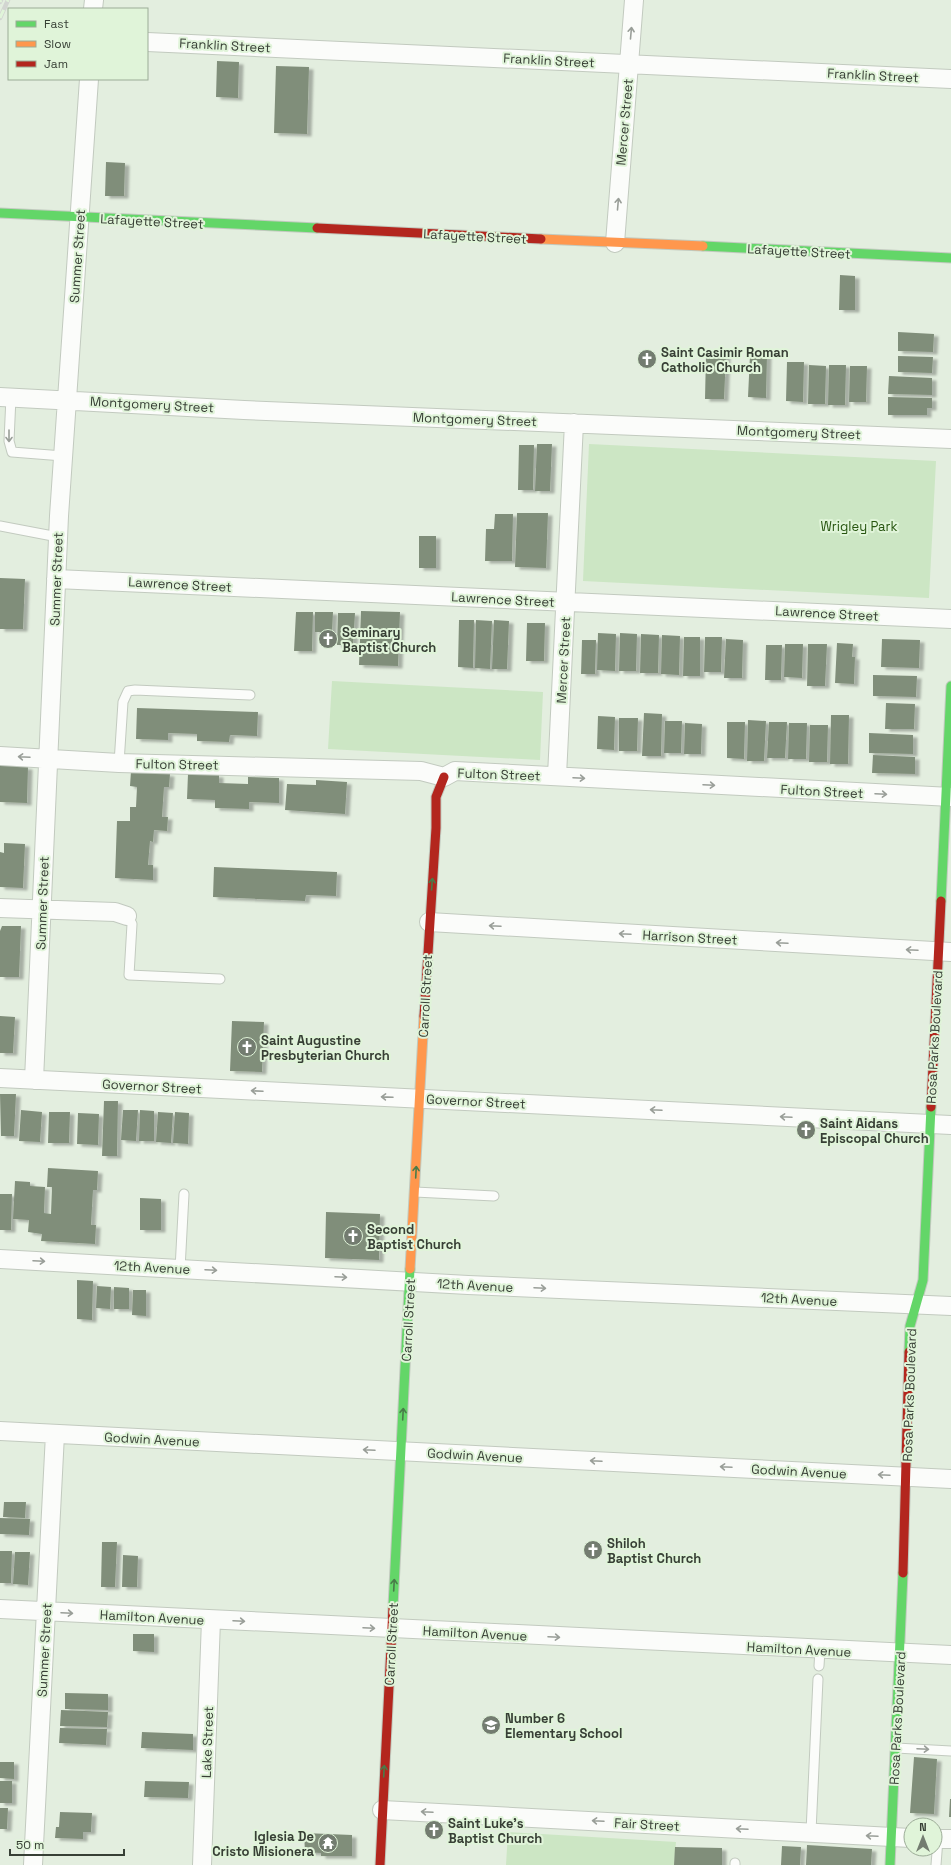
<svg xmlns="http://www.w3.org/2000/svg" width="951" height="1865" font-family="'Space Grotesk',sans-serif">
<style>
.green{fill:#cce6c4}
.building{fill:#808e7a;filter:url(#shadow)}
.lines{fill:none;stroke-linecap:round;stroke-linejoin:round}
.lane-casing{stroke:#c2cabf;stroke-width:11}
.street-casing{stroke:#c2cabf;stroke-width:20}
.fast-casing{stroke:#c2cabf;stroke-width:11}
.slow-casing{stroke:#c2cabf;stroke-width:11}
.jam-casing{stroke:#c2cabf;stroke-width:11}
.lane{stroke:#fbfcfa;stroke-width:9}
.street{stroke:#fbfcfa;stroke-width:18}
.fast{stroke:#63d668;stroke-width:9}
.slow{stroke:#ff974d;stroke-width:9}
.jam{stroke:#b3261e;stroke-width:9}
.rail-casing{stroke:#d2d5d1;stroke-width:4.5}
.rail{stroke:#e0f4d9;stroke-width:3;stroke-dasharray:9;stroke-linecap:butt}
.oneway{stroke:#999e98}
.oneway2{stroke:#497b49}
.labels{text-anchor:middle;stroke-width:4;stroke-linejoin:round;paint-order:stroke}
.street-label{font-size:13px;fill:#373f35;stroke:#e0f4d9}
.poi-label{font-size:13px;font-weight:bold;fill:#373f35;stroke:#e0f4d9;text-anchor:start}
.park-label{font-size:13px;fill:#275510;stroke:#e0f4d9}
</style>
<defs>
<filter id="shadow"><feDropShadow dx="4.5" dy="2.5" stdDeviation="1" flood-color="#0004"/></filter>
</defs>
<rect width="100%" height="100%" fill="#e3eedf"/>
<path class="green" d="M589,444l347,17 -7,137 -346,-17z
M332,681l211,11 -3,68 -212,-11z
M508,1832l168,10 -2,23h-168z"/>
<path class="building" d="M217,61l22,1 -1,36 -22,-1z
M276,66l33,1 -2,67 -33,-1z
M106,162l19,1 -1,33h-19z
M840,275l15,1v34h-16z
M898,332l36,2 -1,18 -35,-1z
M706,354l20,1 -2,44h-19z
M750,355h17l-1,43 -18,-1z
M898,356l35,1 -1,16 -34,-1z
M787,362h17l-1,40 -17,-1z
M809,365l17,1 -1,38h-17z
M829,365h17l-1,40h-17z
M850,366h17l-1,36h-17z
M889,376l43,2v17l-44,-1z
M888,397l44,1v10h-5v7h-39z
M537,444h15l-2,47h-15z
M519,445h15l-1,45h-15z
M517,513h31l-2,55 -31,-1z
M495,514h18l-1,47h-27l1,-32h8z
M419,536h17v32h-17z
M0,578l25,1 -2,50h-23z
M361,611l39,1 -2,54 -39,-1z
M296,612h17l-1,39h-18z
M315,612h18l-1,20h-17z
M338,613h17l-2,32h-16z
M459,620h15l-1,48 -15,-1z
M476,620l16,1 -2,48 -15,-1z
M494,620l15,1 -2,48h-15z
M527,623h18l-1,38h-18z
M598,633l18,1 -1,37 -18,-1z
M620,633l17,1 -1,37h-17z
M641,634l18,1 -1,38h-18z
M662,635l18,1 -1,39 -18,-1z
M684,637h16v39h-17z
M705,637h17l-1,35h-17z
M726,639l17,1 -1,38h-18z
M882,639l38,1 -1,28 -38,-1z
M582,640h14l-1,34h-14z
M837,643l16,1 -1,13h3l-1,27 -19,-1z
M785,644h18l-1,34 -18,-1z
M808,644h19l-2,42h-18z
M766,645h16l-1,35h-16z
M873,675l44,1 -1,21 -43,-1z
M886,703l29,1 -1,25h-29z
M137,708l121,4 -1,24 -27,-1 -1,7 -32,-1v-7l-29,-1v7l-32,-1z
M644,713l18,1 -1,42h-19z
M831,715h18l-1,49h-18z
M598,716l17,1 -1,33 -17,-1z
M619,718h19l-1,33h-18z
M748,720l18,1 -2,40h-17z
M665,721h17l-1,32h-17z
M727,722h18l-1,37 -17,-1z
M769,722h18l-2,36h-18z
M685,723l17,1 -1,30h-17z
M789,723h18l-1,36h-18z
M810,725h18l-1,37h-18z
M869,733l44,2v19l-44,-1z
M873,755l42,2v17l-43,-1z
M0,765l28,2 -1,36 -27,-1z
M131,771l39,3 -1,13h-5l-2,30h6l-1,14 -13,-1 -1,12 -3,-1 -2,24h5v15l-38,-2 2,-57h13v-14h6l1,-20 -7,-1z
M188,774l31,1v8l29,1v-7l31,1v25l-30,-1v7l-34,-1v-8l-28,-1z
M316,780l31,2 -2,32 -60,-4 2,-26 29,1z
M4,843l21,1 -2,44 -23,-1v-35l4,1z
M214,867l123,5 -1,24 -30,-1 -1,6 -92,-4z
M2,926h19l-2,51h-19v-46z
M0,1016l15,1 -2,36h-13z
M232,1021l32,1 -2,50 -32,-1z
M0,1094h16l-2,42h-13z
M104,1101h14l-1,55h-15z
M21,1110l21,2 -2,30 -21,-1z
M123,1110h15l-2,31 -15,-1z
M140,1110l14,1v30h-15z
M49,1112h21l-1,31h-21z
M158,1112l15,1 -2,30 -15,-1z
M175,1112l14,1 -1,31 -15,-1z
M78,1113l21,1 -1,31 -21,-1z
M48,1168l50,3 -1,19h-4l-2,35h5l-1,19 -54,-3 1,-7 -14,-2 1,-12 -16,-1 2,-38 15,1v4l15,1 -1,26 7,1 1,-27h-5z
M0,1194h12l-1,36h-11z
M140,1198l21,1v31h-21z
M326,1212l54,2 -1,46 -54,-2z
M77,1280l16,1 -1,39 -15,-1z
M97,1286l14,1 -1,22 -14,-1z
M114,1287l15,1v21h-15z
M133,1290h13v26l-14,-1z
M4,1502h22l-1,16 -22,-1z
M0,1518l30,1 -1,16 -29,-1z
M102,1542h15l-2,45h-14z
M0,1551h12l-1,32h-11z
M15,1552h15l-2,33 -15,-1z
M123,1555l15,1 -1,31h-15z
M133,1634h21v18l-21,-1z
M65,1693l43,1v16l-43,-1z
M61,1710l47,2 -1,15 -47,-1z
M60,1728l47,1 -1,16 -47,-2z
M142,1732l51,2v16l-52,-2z
M914,1757l23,2 -3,55 -24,-1z
M0,1762h14v17l-14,-1z
M0,1781h12v22h-12z
M145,1781l44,1 -1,16 -44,-1z
M950,1799h1v18h-2z
M0,1808h8l-1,21h-7z
M60,1812l32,1 -1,19h-8v7l-28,-1 1,-11h3z
M304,1833l48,2v21h-31v-3l-16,-1z
M807,1845l65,4 -1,16h-65z
M782,1846l19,1 -1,18h-19z
M675,1847l47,1v17h-48z"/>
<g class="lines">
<defs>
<path id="lane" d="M11,397l-2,44 3,11 51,4
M0,526l58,11
M119,763l4,-61 5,-11 7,-1 115,5
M127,916l5,8 -3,51 91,4
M415,1192l79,4
M180,1269l4,-75
M819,1666l1,-16
M896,1748l55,3
M811,1832l7,-153
M735,1865v-2
M936,1865l2,-26"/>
<path id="street" d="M93,9l1,-9
M147,42l804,37
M615,243l19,-243
M0,397l244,13 707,29
M56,579l895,40
M0,756l119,7 302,8 23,6 11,-6 496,26
M557,776l17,-353
M0,908l115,4 12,4
M429,922l522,30
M0,1078l951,47
M34,1080l25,-564 30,-437
M0,1259l468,26 483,21
M0,1431l951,48
M0,1609l951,46
M382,1810l529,28
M935,1839h16
M33,1865l22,-431
M202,1865l9,-245"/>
<path id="fast" d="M0,213l317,15
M703,246l248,12
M941,901l10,-215
M909,1352l1,-26 13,-46 8,-173
M393,1607l17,-338
M890,1865l13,-292"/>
<path id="slow" d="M541,239l162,7
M410,1269l14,-253"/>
<path id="jam" d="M317,228l224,11
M424,1016l12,-188v-31l8,-20
M931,1107l10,-206
M903,1573l6,-221
M380,1865l13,-258"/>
</defs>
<use href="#lane" class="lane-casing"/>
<use href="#street" class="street-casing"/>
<use href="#fast" class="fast-casing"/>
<use href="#slow" class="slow-casing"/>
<use href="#jam" class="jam-casing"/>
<use href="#lane" class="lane"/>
<use href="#street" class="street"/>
<use href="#fast" class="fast"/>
<use href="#slow" class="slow"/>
<use href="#jam" class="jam"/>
<defs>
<path id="rail" d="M0,2l1,-2
M0,18l8,-18"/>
</defs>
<use href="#rail" class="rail-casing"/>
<use href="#rail" class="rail"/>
</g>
<defs><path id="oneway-shaft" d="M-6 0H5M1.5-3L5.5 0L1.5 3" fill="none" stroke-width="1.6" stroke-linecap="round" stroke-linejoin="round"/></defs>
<g class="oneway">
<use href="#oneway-shaft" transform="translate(631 33) rotate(-85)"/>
<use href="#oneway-shaft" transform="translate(618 204) rotate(-85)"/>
<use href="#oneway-shaft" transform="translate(9 436) rotate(90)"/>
<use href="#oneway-shaft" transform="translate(24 757) rotate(-177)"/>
<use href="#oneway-shaft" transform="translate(579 778) rotate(3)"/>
<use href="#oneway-shaft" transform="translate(709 785) rotate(3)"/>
<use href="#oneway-shaft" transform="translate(881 794) rotate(3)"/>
<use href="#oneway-shaft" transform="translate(495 926) rotate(-177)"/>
<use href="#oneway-shaft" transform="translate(625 934) rotate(-177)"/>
<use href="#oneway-shaft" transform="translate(782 943) rotate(-177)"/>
<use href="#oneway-shaft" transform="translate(912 950) rotate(-177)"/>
<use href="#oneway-shaft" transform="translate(257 1091) rotate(-177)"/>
<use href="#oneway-shaft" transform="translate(387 1097) rotate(-178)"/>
<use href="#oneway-shaft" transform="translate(656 1110) rotate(-177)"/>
<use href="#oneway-shaft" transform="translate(786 1117) rotate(-177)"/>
<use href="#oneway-shaft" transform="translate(39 1261) rotate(3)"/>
<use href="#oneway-shaft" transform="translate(211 1270) rotate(3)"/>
<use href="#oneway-shaft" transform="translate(341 1277) rotate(3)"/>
<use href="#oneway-shaft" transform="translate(540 1288) rotate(3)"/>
<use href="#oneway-shaft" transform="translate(369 1450) rotate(-177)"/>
<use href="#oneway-shaft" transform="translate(596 1461) rotate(-177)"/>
<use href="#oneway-shaft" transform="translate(726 1467) rotate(-177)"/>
<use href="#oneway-shaft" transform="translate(884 1475) rotate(-177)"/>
<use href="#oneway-shaft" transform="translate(67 1613) rotate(3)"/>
<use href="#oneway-shaft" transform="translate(239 1621) rotate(3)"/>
<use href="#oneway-shaft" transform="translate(369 1628) rotate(3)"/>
<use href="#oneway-shaft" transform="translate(554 1637) rotate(3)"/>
<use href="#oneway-shaft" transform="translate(923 1749) rotate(3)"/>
<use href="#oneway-shaft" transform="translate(427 1812) rotate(-177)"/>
<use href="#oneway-shaft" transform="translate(598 1821) rotate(-177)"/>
<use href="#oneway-shaft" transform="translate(742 1829) rotate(-177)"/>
<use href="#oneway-shaft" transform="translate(872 1836) rotate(-177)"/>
</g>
<g class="oneway2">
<use href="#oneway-shaft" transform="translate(432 884) rotate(-86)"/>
<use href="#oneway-shaft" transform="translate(416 1172) rotate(-87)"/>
<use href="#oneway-shaft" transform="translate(403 1414) rotate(-87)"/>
<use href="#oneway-shaft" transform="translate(394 1585) rotate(-87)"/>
<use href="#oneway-shaft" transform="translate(384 1771) rotate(-87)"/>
</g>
<defs>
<symbol id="church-disc" viewBox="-11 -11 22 22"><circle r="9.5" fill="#737c70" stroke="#e0f4d9"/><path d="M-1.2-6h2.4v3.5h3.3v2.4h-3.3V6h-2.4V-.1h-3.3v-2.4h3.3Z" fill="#fff"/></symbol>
<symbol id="school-disc" viewBox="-11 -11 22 22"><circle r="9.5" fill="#737c70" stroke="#e0f4d9"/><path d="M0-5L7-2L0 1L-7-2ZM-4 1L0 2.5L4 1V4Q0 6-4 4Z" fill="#fff"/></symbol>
<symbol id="temple-disc" viewBox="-11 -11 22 22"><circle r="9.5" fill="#737c70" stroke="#e0f4d9"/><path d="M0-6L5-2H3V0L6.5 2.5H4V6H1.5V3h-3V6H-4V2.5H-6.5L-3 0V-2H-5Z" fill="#fff"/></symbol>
</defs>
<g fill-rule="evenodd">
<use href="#church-disc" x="636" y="348" width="22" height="22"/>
<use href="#church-disc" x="317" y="628" width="22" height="22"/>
<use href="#church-disc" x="236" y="1036" width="22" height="22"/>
<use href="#church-disc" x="795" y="1119" width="22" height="22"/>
<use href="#church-disc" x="342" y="1225" width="22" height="22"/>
<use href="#church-disc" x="582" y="1539" width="22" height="22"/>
<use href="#school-disc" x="480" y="1714" width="22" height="22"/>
<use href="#church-disc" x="423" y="1819" width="22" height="22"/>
<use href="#temple-disc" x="317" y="1832" width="22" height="22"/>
</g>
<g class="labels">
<g class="street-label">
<text transform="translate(225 45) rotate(3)" y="5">Franklin Street</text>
<text transform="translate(549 60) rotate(3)" y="5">Franklin Street</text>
<text transform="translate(873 75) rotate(3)" y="5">Franklin Street</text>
<text transform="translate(624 122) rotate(-85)" y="5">Mercer Street</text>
<text transform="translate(152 221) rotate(3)" y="5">Lafayette Street</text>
<text transform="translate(475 236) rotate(3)" y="5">Lafayette Street</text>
<text transform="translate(799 251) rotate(3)" y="5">Lafayette Street</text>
<text transform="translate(77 256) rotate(-86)" y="5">Summer Street</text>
<text transform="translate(152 404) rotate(3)" y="5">Montgomery Street</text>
<text transform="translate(475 419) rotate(2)" y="5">Montgomery Street</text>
<text transform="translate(799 432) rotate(2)" y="5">Montgomery Street</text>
<text transform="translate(56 579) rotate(-88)" y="5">Summer Street</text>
<text transform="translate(180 584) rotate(3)" y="5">Lawrence Street</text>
<text transform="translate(503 599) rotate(3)" y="5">Lawrence Street</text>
<text transform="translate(827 613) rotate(3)" y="5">Lawrence Street</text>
<text transform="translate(563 660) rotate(-87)" y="5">Mercer Street</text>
<text transform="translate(177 764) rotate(1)" y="5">Fulton Street</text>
<text transform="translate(499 774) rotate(2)" y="5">Fulton Street</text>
<text transform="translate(822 791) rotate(3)" y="5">Fulton Street</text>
<text transform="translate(42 903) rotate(-88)" y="5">Summer Street</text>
<text transform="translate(690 937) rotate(3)" y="5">Harrison Street</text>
<text transform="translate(425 996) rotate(-87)" y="5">Carroll Street</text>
<text transform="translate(934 1037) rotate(-87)" y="5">Rosa Parks Boulevard</text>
<text transform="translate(152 1086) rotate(3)" y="5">Governor Street</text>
<text transform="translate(476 1101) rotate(3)" y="5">Governor Street</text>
<text transform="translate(152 1267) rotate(3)" y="5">12th Avenue</text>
<text transform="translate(475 1285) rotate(3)" y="5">12th Avenue</text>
<text transform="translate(799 1299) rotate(3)" y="5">12th Avenue</text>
<text transform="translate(408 1320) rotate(-87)" y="5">Carroll Street</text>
<text transform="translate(909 1395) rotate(-88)" y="5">Rosa Parks Boulevard</text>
<text transform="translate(152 1439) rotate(3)" y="5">Godwin Avenue</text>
<text transform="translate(475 1455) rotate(3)" y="5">Godwin Avenue</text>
<text transform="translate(799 1471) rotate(3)" y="5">Godwin Avenue</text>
<text transform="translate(152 1617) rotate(3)" y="5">Hamilton Avenue</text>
<text transform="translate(475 1633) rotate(3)" y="5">Hamilton Avenue</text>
<text transform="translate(391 1644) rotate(-87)" y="5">Carroll Street</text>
<text transform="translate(799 1649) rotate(3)" y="5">Hamilton Avenue</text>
<text transform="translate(44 1650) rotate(-87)" y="5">Summer Street</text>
<text transform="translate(897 1718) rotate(-87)" y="5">Rosa Parks Boulevard</text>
<text transform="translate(207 1742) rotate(-88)" y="5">Lake Street</text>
<text transform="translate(647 1824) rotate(3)" y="5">Fair Street</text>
</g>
<g class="poi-label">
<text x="661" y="357">Saint Casimir Roman<tspan x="661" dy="15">Catholic Church</tspan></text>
<text x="342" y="637">Seminary<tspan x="342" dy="15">Baptist Church</tspan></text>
<text x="261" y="1045">Saint Augustine<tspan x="261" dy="15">Presbyterian Church</tspan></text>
<text x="820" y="1128">Saint Aidans<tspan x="820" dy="15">Episcopal Church</tspan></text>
<text x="367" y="1234">Second<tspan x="367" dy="15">Baptist Church</tspan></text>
<text x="607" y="1548">Shiloh<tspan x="607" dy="15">Baptist Church</tspan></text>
<text x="505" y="1723">Number 6<tspan x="505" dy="15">Elementary School</tspan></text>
<text x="448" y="1828">Saint Luke's<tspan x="448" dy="15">Baptist Church</tspan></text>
<text x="314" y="1841" text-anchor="end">Iglesia De<tspan x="314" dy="15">Cristo Misionera</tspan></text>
</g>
<g class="park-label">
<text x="859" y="531">Wrigley Park</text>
</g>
</g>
<rect x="8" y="8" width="140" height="72" fill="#e0f4d9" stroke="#9cac97"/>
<rect x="16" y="21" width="20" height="6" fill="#63d668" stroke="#9cac97"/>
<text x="44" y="28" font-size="12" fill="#373f35">Fast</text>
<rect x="16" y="41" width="20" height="6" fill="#ff974d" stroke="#9cac97"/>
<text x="44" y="48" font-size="12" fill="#373f35">Slow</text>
<rect x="16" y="61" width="20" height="6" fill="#b3261e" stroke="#9cac97"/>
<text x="44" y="68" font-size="12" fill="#373f35">Jam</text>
<g transform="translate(923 1837)"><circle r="19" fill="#e0f4d9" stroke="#9cac97"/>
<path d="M0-3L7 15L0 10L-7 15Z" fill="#737c70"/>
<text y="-6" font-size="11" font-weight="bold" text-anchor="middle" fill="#373f35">N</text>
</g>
<path d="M10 1849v6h114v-6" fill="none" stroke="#373f35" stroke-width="2"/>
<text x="16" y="1849" font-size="12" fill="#373f35" stroke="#e0f4d9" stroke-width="3" paint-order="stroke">50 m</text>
</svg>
